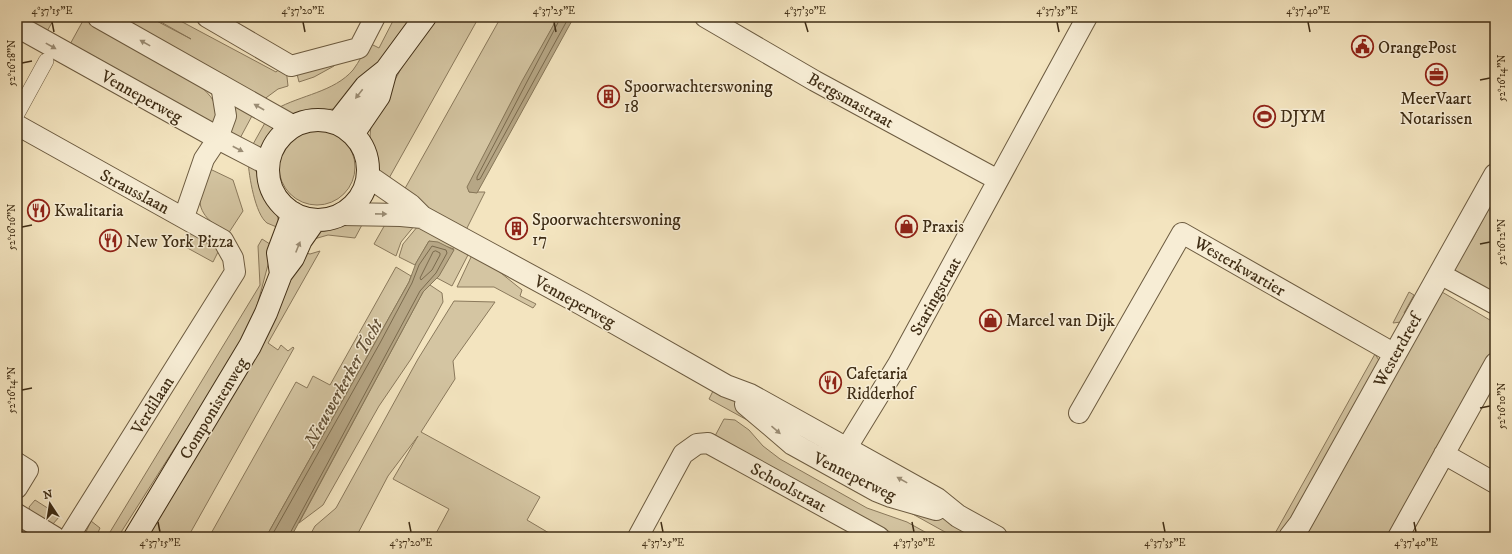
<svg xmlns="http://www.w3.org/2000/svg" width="1512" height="554" font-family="'IM FELL DW Pica',serif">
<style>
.green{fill:#d4c5a2;stroke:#8a795c}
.water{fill:#b6a685;stroke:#867658}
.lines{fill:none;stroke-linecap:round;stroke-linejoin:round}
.shore{stroke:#7a6a4d;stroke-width:1}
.pedestrian-casing{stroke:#6c5b40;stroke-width:16}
.minor-casing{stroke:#6c5b40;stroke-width:22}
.tertiary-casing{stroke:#6c5b40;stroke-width:24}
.secondary-casing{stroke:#3f2d15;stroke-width:24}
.pedestrian{stroke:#f7edd5;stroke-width:15}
.minor{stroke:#f7edd5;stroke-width:20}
.tertiary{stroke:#f7edd5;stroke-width:22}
.secondary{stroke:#f7edd5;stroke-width:22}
.oneway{fill:#9b8d75}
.ticks{fill:none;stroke:#3f2d15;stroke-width:1.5}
.labels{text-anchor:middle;stroke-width:3;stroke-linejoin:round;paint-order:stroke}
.poi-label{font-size:17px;fill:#3f2d15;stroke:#f7edd5;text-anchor:start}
.street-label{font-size:17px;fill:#3f2d15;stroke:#f7edd5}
.water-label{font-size:18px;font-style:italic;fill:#635137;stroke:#f7edd5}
.neatline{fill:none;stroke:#3f2d15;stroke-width:1.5}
.ticks-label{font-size:10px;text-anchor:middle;fill:#3f2d15}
</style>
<rect width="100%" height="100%" fill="#f3e4bf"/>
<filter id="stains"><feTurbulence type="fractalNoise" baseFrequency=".005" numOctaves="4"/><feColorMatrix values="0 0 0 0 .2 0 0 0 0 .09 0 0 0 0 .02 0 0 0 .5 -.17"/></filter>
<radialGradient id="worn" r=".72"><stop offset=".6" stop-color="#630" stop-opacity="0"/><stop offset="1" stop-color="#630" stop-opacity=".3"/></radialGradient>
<path class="green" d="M17,17h38l-10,18z
M85,17c28,17 116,58 129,85 4,9 1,17 -1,27l-145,-81z
M110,17h39l42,22 -39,-22h21l103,55 7,-6 3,2 2,18 -10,3 -19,14z
M395,17h20l-31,40 -49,52 -22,1 -22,4 -15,-5c25,-14 58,-17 77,-39 6,-8 11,-18 16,-27l10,5z
M436,17h43l-91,163 -10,-10 -2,-5 -6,-28 1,-13 38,-70z
M501,17h57l-59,109 -30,66h16l-20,40 -62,-40z
M333,64l1,2 -20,11 -15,5 -2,-8z
M233,103l20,11 -15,28 -11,-5z
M266,121l9,7 -9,13 -6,13 -8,-8z
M279 167a38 38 0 1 1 76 0a38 38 0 1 1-76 0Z
M248,161c12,12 11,19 18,32 6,13 13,20 13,35 -4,-2 -8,-3 -12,-5 -12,-9 -18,-47 -19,-62z
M210,169l23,11 10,31 -15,23c-12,-8 -29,-18 -28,-35 0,-10 7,-22 10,-30z
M1495,197v99l-45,-25 22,-31z
M387,221l28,4 -14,17 -5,14 -22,-12z
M333,223h30l-8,15 -27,-3 -14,4 7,-13z
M418,226l51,27 -17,33 -15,-8 17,-29 -25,-8 -14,24 -16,-8 4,-13z
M190,231l30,17 -7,14 -31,-17z
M262,239l11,7 -20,75 -14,26 -121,190h-11l153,-252 -2,-39z
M320,251l-52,92 10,7 3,-5 7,6 5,-4 1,1 -106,189h-41l155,-285 8,2z
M472,255l19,10 31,25 -2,6 16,8 -3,4 -39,-21h-37z
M396,267l15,9 -2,6 -143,255h-57l87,-155 11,6 6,-12 17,9z
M430,285l12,8 1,9 -7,13 -25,44 -32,47 -56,99 -24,18 124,-231z
M1409,292l5,3 -10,18 2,2 -5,7 -8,1z
M1442,292l53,31v26l-106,188h-87z
M454,301l41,1 -42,59 2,18 -34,53 119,65 -13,23 22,13 -2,4h-113l15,-28 -56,-30 25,-43 -30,40 -32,61h-47l6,-11 21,-18 82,-149z
M1375,354l5,8 -97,175h-10z
M714,389l22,13 22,24 -49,-27z
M724,419l11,1 14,10 14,16 17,13 87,49 40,14 27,15h-35l-184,-101z
M35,500l25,16 -8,9 -21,-11 -2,-7z
M930,511l32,18 9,8h-17l-45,-25z
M91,521l9,7 -4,9h-9l-1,-5z
M17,524l21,13h-21z"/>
<path class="water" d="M558,17h16l-97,176 -8,-1 -2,-5 55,-106z
M429,241l9,1 16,8 -15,26 -16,16 -132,245h-25l110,-196 33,-59 7,-19z"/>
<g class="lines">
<path class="shore" d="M561,17l-84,160v3l3,-1 89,-162
M436,251l4,2v2l-8,15 -11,10 -1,-2 13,-26z
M271,537l109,-194 32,-60 7,-18 13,-19 14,4 1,3 -11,20 -16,18 -132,246"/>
<defs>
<path id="pedestrian" d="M17,114l29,-53"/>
<path id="minor" d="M207,17l84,49 68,-18 16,-31
M705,17l110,64 183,99
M17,125l206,115 10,18 2,14 -166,265
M184,217l20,-58 14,-21 8,-22 -5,-31
M1440,274l55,30
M1079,413l103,-180 213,121
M1444,454l51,29
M838,462l60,-98 189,-347
M17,463l11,7 -11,18
M17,514l38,23
M638,537l45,-83 14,-10 11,-1 171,94
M1398,537l97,-174"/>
<path id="tertiary" d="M99,17l193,109
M17,26l201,112 50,26
M368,176l42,29 12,12 160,87 144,82 24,9 187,104 21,17 38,21
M342,214l59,1 21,2
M746,404l47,40 83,46 15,6 45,13
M1290,537l10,-13 195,-349"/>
<path id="secondary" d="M268 170a50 50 0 1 1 100 0a50 50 0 1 1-100 0Z
M337,123l29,-37 20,-16 39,-53
M353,134l26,-38 7,-26
M281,274l-3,-21 15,-40
M135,537l115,-191 16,-33 15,-39 12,-16 8,-18 14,-20"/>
</defs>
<use href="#pedestrian" class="pedestrian-casing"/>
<use href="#minor" class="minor-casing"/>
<use href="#tertiary" class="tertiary-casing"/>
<use href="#secondary" class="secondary-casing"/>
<use href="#pedestrian" class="pedestrian"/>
<use href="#minor" class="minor"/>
<use href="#tertiary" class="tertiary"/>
<use href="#secondary" class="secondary"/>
</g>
<defs><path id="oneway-solid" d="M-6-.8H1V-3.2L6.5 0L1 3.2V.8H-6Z"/></defs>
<g class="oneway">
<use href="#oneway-solid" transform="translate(145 43) rotate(-151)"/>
<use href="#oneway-solid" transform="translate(51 46) rotate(29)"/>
<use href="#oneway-solid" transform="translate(359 94) rotate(128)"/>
<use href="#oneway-solid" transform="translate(259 107) rotate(-150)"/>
<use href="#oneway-solid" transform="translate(238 149) rotate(28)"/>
<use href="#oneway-solid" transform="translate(381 214) rotate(1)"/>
<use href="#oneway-solid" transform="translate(298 247) rotate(-68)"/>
<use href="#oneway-solid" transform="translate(776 430) rotate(41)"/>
<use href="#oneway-solid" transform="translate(902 480) rotate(-151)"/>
</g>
<path class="ticks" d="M52,22l2,10M303,22l2,10M554,22l2,10M805,22l3,10M1057,22l2,10M1308,22l2,10M22,63l10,-2M1480,80l10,-2M22,227l10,-2M1480,244l10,-2M22,390l10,-2M1480,408l10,-2M158,522l2,10M409,522l2,10M661,522l2,10M912,522l2,10M1163,522l2,10M1414,522l2,10"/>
<defs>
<symbol id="civic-ring" viewBox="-11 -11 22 22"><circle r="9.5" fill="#f7edd5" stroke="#8f2418" stroke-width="1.5"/><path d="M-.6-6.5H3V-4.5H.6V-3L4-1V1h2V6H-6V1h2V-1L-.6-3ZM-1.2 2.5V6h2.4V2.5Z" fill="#8f2418"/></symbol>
<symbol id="office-ring" viewBox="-11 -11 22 22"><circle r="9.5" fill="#f7edd5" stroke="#8f2418" stroke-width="1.5"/><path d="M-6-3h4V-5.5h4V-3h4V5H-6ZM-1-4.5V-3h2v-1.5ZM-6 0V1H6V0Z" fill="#8f2418"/></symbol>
<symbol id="building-ring" viewBox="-11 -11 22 22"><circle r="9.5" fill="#f7edd5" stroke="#8f2418" stroke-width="1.5"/><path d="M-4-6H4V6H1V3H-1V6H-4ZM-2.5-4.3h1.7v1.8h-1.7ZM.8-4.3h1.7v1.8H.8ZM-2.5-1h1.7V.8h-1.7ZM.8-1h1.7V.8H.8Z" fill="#8f2418"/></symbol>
<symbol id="stadium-ring" viewBox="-11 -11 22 22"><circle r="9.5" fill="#f7edd5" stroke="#8f2418" stroke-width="1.5"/><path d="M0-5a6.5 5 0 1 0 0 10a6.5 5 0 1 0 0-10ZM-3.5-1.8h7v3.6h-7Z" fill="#8f2418"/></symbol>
<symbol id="restaurant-ring" viewBox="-11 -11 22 22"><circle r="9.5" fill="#f7edd5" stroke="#8f2418" stroke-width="1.5"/><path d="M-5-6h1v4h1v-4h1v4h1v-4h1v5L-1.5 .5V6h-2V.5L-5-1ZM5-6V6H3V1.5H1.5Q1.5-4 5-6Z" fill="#8f2418"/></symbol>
<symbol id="shop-ring" viewBox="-11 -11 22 22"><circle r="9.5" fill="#f7edd5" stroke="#8f2418" stroke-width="1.5"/><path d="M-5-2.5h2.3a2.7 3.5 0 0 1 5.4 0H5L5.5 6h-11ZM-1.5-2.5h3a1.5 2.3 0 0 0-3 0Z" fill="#8f2418"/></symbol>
</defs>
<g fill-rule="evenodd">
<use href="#civic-ring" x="1350" y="34" width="25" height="25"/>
<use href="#office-ring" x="1424" y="62" width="25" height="25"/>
<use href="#building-ring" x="596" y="84" width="25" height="25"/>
<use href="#stadium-ring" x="1252" y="104" width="25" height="25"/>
<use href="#restaurant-ring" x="26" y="198" width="25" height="25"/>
<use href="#shop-ring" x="894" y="214" width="25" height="25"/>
<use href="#building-ring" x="504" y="216" width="25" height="25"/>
<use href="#restaurant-ring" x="98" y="228" width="25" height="25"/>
<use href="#shop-ring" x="978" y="308" width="25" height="25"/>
<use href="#restaurant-ring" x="818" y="370" width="25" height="25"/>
</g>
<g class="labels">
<g class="poi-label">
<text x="1378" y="53">OrangePost</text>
<text x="624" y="92">Spoorwachterswoning<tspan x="624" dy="20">18</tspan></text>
<text x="1436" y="104" text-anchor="middle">MeerVaart<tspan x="1436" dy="20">Notarissen</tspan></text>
<text x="1280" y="122">DJYM</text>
<text x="54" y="216">Kwalitaria</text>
<text x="532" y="225">Spoorwachterswoning<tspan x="532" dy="20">17</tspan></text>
<text x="922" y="232">Praxis</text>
<text x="126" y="247">New York Pizza</text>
<text x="1006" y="326">Marcel van Dijk</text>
<text x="846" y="379">Cafetaria<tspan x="846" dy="20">Ridderhof</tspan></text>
</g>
<g class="street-label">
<text transform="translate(142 96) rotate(29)" y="6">Venneperweg</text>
<text transform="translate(851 100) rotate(29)" y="6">Bergsmastraat</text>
<text transform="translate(135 191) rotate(28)" y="6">Strausslaan</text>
<text transform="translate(1240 266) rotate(30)" y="6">Westerkwartier</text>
<text transform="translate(935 296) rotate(-61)" y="6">Staringstraat</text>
<text transform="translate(575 301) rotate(29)" y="6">Venneperweg</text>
<text transform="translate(1397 350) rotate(-61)" y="6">Westerdreef</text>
<text transform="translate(152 405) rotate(-58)" y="6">Verdilaan</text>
<text transform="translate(213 408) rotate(-59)" y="6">Componistenweg</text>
<text transform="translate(855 476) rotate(26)" y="6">Venneperweg</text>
<text transform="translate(789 487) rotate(29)" y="6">Schoolstraat</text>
</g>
<g class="water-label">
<text transform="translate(343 383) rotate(-61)" y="6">Nieuwerkerker Tocht</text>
</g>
</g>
<rect width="1512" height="554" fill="none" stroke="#f3e4bf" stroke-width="44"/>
<g transform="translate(50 504) rotate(348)" stroke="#f7edd5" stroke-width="3" paint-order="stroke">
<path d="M0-3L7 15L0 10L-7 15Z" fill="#3f2d15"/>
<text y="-6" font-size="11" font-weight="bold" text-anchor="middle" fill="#3f2d15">N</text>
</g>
<rect x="22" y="22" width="1468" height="510" class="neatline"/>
<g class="ticks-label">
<text x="52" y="14">4°37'15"E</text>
<text x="303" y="14">4°37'20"E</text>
<text x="554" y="14">4°37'25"E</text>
<text x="805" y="14">4°37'30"E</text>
<text x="1057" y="14">4°37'35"E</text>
<text x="1308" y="14">4°37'40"E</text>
<text transform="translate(11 63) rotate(-90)" y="4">52°16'18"N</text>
<text transform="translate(1501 78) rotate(-90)" y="4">52°16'14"N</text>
<text transform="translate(11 227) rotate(-90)" y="4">52°16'16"N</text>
<text transform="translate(1501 242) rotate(-90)" y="4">52°16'12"N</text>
<text transform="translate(11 390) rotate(-90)" y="4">52°16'14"N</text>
<text transform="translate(1501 406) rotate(-90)" y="4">52°16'10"N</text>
<text x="160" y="546">4°37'15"E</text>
<text x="411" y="546">4°37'20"E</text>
<text x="663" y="546">4°37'25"E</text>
<text x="914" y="546">4°37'30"E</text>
<text x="1165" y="546">4°37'35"E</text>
<text x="1416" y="546">4°37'40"E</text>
</g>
<rect width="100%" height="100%" filter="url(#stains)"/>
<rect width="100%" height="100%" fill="url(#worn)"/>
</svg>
